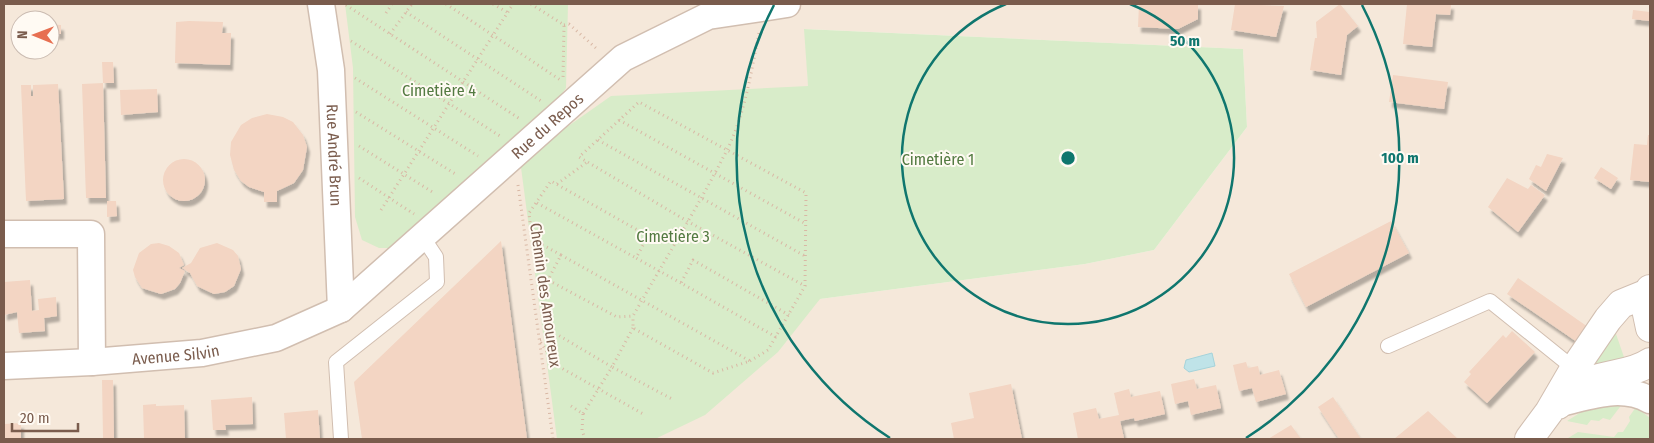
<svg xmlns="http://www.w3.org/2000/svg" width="1654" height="443" font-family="'Fira Sans Condensed',sans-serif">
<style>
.residential{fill:#f5e8da;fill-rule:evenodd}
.green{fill:#d8ecc9}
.water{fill:#bfe3e8;stroke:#a5d3da}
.building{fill:#f3d5c3;filter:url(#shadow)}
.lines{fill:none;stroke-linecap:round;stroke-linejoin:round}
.service-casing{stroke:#d1beb0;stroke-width:16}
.minor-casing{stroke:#d1beb0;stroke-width:29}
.tertiary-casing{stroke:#d1beb0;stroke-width:30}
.path{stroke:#d9b8a5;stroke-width:3;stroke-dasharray:1 4;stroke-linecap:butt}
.service{stroke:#fff;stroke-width:14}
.minor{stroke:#fff;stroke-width:26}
.tertiary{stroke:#fff;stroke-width:28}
.ring{fill:none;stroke:#0f766e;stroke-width:2.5}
.labels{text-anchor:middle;stroke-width:4;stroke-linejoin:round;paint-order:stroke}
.park-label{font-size:16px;fill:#537a41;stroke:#fffaf3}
.street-label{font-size:16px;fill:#7a5c4d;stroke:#fffaf3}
.centre{fill:#0f766e;stroke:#fffaf3;stroke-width:2.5}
.ring-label{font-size:15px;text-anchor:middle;font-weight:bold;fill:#0f766e;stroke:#fffaf3;stroke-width:4;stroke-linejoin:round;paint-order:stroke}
</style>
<defs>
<filter id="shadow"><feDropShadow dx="3" dy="5.5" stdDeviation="1" flood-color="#0004"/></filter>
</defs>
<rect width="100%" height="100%" fill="#fdf6ec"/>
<path class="residential" d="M4,4h666l42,2 11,-2h927v435h-1646zM20,20h30v30h-30zM805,29l438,20 4,78 -93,123 -69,14 -265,35z"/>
<path class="green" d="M345,4h223l-2,84 -8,11 -166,149h-13l-17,-8 -7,-23 -2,-149z
M804,29l439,20 4,78 -93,123 -69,14 -265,35 -42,53 -73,63 -50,24h-98l-37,-279 91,-64 197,-10z
M1615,331l10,29 -31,8 -6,-9z
M1623,403l-13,17 -7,-2 -4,3 -8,-1 -4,5 -20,-4 19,-12z
M1636,407l14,11v21l-82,-1 10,-6 36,5 4,-5h5l7,-11 -1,-4z"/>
<path class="water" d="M1212,353l3,13 -26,6 -5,-4 2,-8z"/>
<path class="building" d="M1139,4h59v15l-20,10 -40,-2z
M1235,4l49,2 -8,31 -45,-7z
M1340,4l18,22 -11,9 -6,40 -31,-5 5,-32h2l-1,-16z
M1407,4h44l-1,11 -14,-1 -4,33 -29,-3z
M1633,10l17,2v9l-18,-2z
M189,21l34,1 -1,11h9l-1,32 -55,-2 1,-41z
M50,24l11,1v9h-11z
M102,62h11l1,21h-11z
M1393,75l55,7 -4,27 -55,-7z
M103,83l3,115h-20l-4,-114z
M58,84l6,115 -38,2 -5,-116h10v11h2v-11z
M157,89l1,23 -37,3 -1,-25z
M267,114l16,3 10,5 10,13 4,12 -4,23 -9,13 -17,8v11h-13v-10l-15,-5 -8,-6 -7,-11 -4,-15 1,-13 10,-17 11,-7z
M1648,135h2v47l-20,-2 4,-36 13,1z
M1547,154l16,4 -17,33 -17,-12 7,-14 5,2z
M163 180a21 21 0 1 1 42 0a21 21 0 1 1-42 0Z
M1601,167l17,11 -7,11 -17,-11z
M1507,178l21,11 3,-4 14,10 -27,37 -30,-25z
M107,201h9l1,15 -10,1z
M1391,221l18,32 -103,54 -17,-33z
M501,241l26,198h-165l-8,-57z
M159,243l10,3 10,7 5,12 -5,3 6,3 -5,12 -5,6 -14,5 -19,-6 -7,-11 -2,-7 6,-17 12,-9z
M217,243l16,7 5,6 3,13 -7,17 -9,6 -11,2 -17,-8 -7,-13 -8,-5 9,-5 9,-15z
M1518,278l70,49 -11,15 -70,-48z
M30,280l2,31 7,-1 -1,-11 18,-2 1,19 -13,2 1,13 -26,2 -2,-21 -13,3v-33z
M1512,331l23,21 -48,51 -23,-21 7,-8 -2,-2 34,-37 3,3z
M1246,362l2,6 10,-2 2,9 19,-5 7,24 -30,8 -4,-14 -13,3 -6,-26z
M1194,379l3,10 19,-4 5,23 -30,7 -3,-14 -13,3 -4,-20z
M102,380h11l1,58h-11z
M1011,384l11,55h-68l-3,-16 23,-5 -5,-25z
M1129,389l2,8 29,-6 5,23 -30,7 -1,-3 -14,3 4,17 -46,1 -5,-26 23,-5 3,11 20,-4 -5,-22z
M252,397l1,27 -28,1 1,5h-13l-2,-30z
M1333,397l28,42h-22l-21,-32z
M156,404v2l28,-1 1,34h-41l-1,-34z
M318,410l2,29h-34l-2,-26z
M1428,411l30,28h-64z
M21,423v16h-17v-15z
M1291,425l10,14h-33z"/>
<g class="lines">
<defs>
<path id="service" d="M1388,346l102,-45 87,70
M341,439l-5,-77 101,-80 -1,-25 -14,-21"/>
<g id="minor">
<path id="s1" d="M321,4l10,66 10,239"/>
<path d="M4,234h87l1,128"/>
<path id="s2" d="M4,366l88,-4 110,-9 74,-15 65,-29 282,-251 85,-42 79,-12"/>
<path d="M1560,403c31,-7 61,-19 90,-3"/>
</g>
<path id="tertiary" d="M1650,289l-4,20 4,19
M1558,405c10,-8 21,-19 32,-24 19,-8 44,-7 60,-19
M1529,439l20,-27 25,-43 34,-50 13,-15 27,-11"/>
</defs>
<use href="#service" class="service-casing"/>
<use href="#minor" class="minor-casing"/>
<use href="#tertiary" class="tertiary-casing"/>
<path class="path" d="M446,4l116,77
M493,4l14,8
M531,4l33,21 -1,54
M346,5l174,114
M406,12l135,89
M386,13l6,-9
M564,25l5,-1 28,25
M390,34l22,-30
M351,41l149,95
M355,78l123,78
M356,112l101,63
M619,120l187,104
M598,140l207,116
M359,146l75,47
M359,178l55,36
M557,184l30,-22
M518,185l35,254
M537,203l99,55
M381,210l132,-206
M561,255l189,106 -37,12 -80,-45v-12
M681,283l-45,-25 12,-22 -97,-55 -22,32 3,26 29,16 -13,25 69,37 16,-1c31,-55 65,-109 94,-166 18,-36 24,-78 32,-117
M633,328l-21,39 60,32
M776,337l-95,-54 12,-23 96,55
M750,361l18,-11 37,-64 1,-93 -167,-91 -60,55 108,64 118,65
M571,406l12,8 29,-47 -54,-32 -19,5 17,25 89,50
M583,414l-1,16 3,9"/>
<use href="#service" class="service"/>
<use href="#minor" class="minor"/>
<use href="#tertiary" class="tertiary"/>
</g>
<g class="ring">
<path d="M1130 4A166 166 0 1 1 1006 4"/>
<path d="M890 438A332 332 0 0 1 774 5M1362 5A332 332 0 0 1 1246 438"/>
</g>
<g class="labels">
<g class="park-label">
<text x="439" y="96">Cimetière 4</text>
<text x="938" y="165">Cimetière 1</text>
<text x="673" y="242">Cimetière 3</text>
</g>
<g class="street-label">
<text dy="6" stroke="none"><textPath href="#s2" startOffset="621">Rue du Repos</textPath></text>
<text dy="6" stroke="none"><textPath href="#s1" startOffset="152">Rue André Brun</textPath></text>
<text transform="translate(546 295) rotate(82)" y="6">Chemin des Amoureux</text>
<text dy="6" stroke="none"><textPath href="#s2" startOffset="172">Avenue Silvin</textPath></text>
</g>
</g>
<circle cx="1068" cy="158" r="8" class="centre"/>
<g class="ring-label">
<text x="1185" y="46">50 m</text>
<text x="1400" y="163">100 m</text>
</g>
<rect width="1654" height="443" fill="none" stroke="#7a5c4d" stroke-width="10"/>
<g transform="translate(35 35) rotate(271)"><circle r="24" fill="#fffaf3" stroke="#cabbb1"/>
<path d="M0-4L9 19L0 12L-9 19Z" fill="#e76f51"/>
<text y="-8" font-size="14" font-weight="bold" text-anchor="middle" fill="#7a5c4d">N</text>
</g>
<path d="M12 423v8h66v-8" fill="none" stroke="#7a5c4d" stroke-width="2.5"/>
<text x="20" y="423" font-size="15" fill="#7a5c4d" stroke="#fffaf3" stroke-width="4" paint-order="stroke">20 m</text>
</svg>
